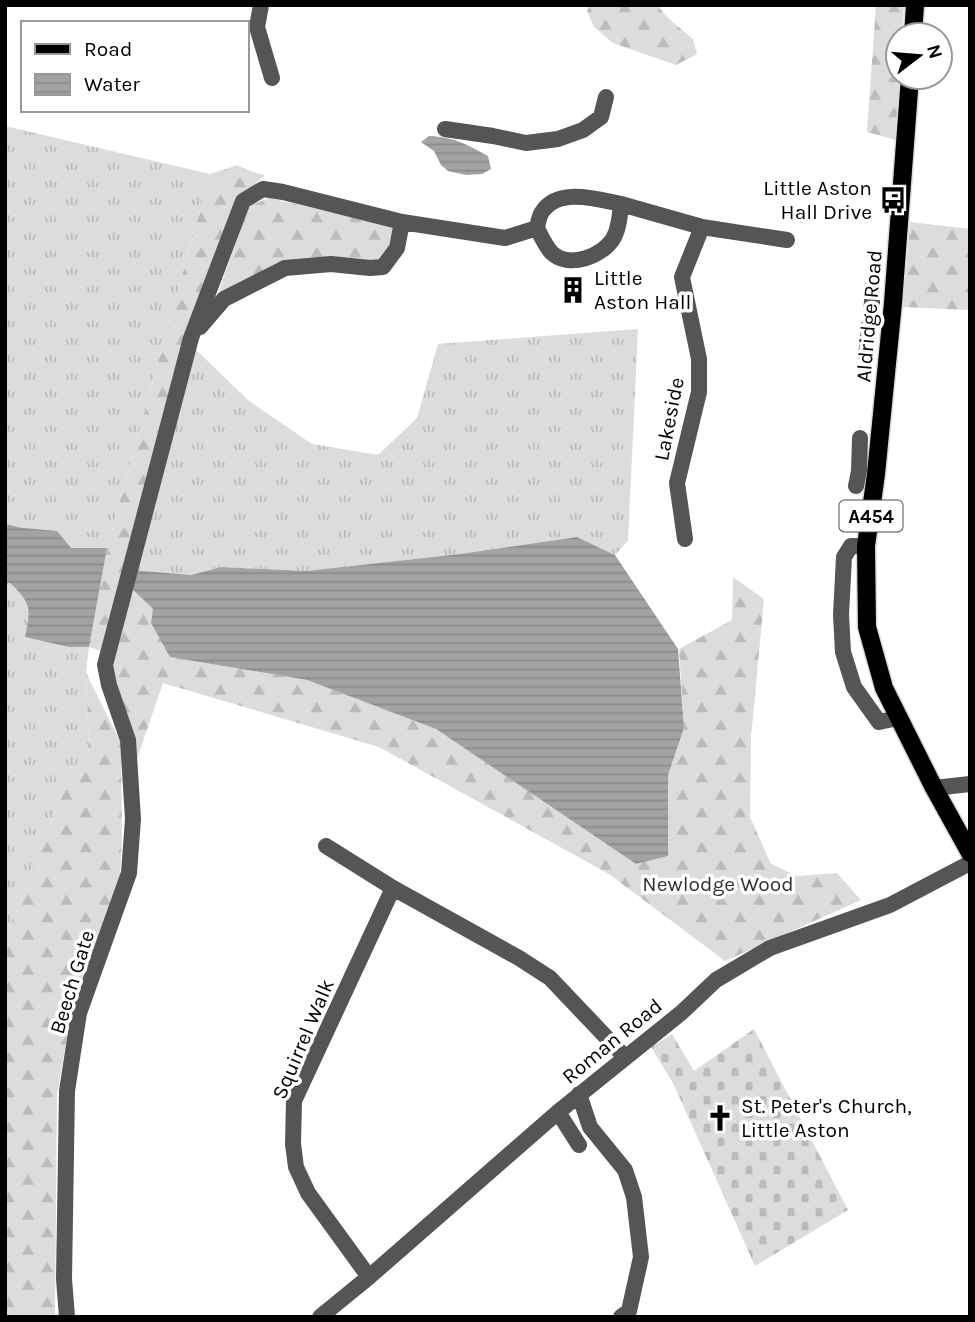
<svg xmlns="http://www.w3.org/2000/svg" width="975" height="1322" font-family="Karla,sans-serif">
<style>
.grass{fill:url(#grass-tufts)}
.forest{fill:url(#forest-firs)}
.cemetery{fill:url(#cemetery-stones)}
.water{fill:url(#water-rules)}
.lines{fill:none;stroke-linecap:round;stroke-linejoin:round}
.major-casing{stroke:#dbdbdb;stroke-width:21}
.minor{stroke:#555;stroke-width:16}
.major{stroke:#000;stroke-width:18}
.labels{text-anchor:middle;stroke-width:7;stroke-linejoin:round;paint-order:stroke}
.shield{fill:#fff;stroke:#4c4c4c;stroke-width:2}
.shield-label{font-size:19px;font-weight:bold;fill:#000}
.poi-label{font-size:21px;fill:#000;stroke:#fff;text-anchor:start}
.street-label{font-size:21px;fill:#000;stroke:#fff}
.park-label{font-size:21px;fill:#333;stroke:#fff}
</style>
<defs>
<pattern id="grass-tufts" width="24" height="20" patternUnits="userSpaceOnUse" patternTransform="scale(1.75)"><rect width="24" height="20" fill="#dcdcdc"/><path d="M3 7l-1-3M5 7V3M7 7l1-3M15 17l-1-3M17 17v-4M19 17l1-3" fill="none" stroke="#bbb"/></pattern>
<pattern id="forest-firs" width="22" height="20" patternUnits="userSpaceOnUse" patternTransform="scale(1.75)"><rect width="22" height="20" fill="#dcdcdc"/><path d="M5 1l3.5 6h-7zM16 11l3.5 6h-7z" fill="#bbb"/></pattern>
<pattern id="cemetery-stones" width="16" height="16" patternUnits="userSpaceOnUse" patternTransform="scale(1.75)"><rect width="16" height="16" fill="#dcdcdc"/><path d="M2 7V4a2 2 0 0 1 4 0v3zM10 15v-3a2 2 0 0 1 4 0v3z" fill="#bbb"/></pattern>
<pattern id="water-rules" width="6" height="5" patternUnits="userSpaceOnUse" patternTransform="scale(1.75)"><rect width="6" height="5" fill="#a3a3a3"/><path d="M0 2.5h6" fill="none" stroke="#8b8b8b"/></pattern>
</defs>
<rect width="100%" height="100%" fill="#fff"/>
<path class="grass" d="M5,126l205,48 -103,374h-36l-48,-20 -18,-4z
M638,329l-10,212 -13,14 -38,-18 -117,17 -154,17 -85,-4 -30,8 -60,-5 61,-224 57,55 63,43 66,11 39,-37 21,-74z
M10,583l16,15 3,20 40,29h20l-3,26 3,77 -27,43 -57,147v-356z"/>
<path class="forest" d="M590,5h67l12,14 24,20 4,15 -21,11 -63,-22 -19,-16 -7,-16z
M876,5h28l-2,30h-4v42h2l-4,63 -29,-8z
M237,165l16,7 12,3 -24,21 -140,455 -12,-4 18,-99 103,-374z
M269,198l127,29 -8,24 -11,12 -53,-4 -46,3 -55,31 -4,-2 30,-85z
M910,222l60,7v81l-67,-3z
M733,577l31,22 -13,139 -1,79 21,47 26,12 40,-3 24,27 -136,61 -116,-87 -230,-127 -216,-64 -26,76 -27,-93 18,-81 25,24 17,48 137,23 129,49 200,135 32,-8v-81l16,-47 -5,-79 53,-29z
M86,673l35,70 1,93 -2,42 -50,141 -13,76 -2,222h-50v-377l57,-147 27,-43z"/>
<path class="cemetery" d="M754,1029l94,181 -93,56 -81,-181 -23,-38 21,-13 22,37z"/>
<path class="water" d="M429,136c25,1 37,8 59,20l3,13 -9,5 -16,1 -18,-4 -7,-6 -7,-14 -13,-9z
M5,524l18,4 34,3 14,17h36l-18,99h-20l-44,-10c6,-29 6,-34 -15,-54l-5,1z
M577,537l38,18 63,94 6,79 -16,47v81l-32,8 -200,-135 -129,-49 -137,-23 -19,-34 2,-14 -25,-24 3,-15 60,5 30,-8 85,4 154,-17z"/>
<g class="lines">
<defs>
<path id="major" d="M913,35l2,-30
M910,77l-17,226 -17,171 -10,72 1,81 17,61 50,100 36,65"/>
</defs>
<use href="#major" class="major-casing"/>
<path class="minor" d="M261,5l-4,22 15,51
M445,129l48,7 33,7 32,-4 25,-9 18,-13 5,-20
M537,228c1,-5 2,-12 5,-16 16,-25 55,-13 79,-8
M200,327l24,-28 61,-31 46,-4 39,4 13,-1 14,-19 5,-26
M866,356l6,-54v-14
M856,486l3,-15 1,-33
M685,539l-8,-56 22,-91v-33l-17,-82 20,-50
M866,546h-15l-7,11 -3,58 2,37 11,35 25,35 19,-4
M934,788l36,-4
M326,846l67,42 126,70 31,20 75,79
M579,1094l11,33 35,43 9,27 7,60 -12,54 -8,6
M558,1112l21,33
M369,1277l-61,-84 -12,-26 -3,-23 1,-43 99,-213
M67,1317l-3,-38 3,-188 12,-78 50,-140 4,-54 -5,-79 -19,-55 -4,-20 86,-327 52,-137 20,-12 20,3 119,30 103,16 32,-10c4,8 8,17 14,24 17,18 53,4 63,-15 5,-9 6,-22 7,-33l81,23 85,13
M320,1317l49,-40 189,-165 123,-99 35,-33 54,-32 120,-43 80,-42"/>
<use href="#major" class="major"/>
</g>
<defs>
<symbol id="bus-bare" viewBox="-9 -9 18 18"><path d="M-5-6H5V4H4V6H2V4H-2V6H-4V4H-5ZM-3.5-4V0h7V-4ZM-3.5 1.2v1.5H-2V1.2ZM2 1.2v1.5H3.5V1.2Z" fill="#000" stroke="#fff" stroke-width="2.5" paint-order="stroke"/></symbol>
<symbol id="building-bare" viewBox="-9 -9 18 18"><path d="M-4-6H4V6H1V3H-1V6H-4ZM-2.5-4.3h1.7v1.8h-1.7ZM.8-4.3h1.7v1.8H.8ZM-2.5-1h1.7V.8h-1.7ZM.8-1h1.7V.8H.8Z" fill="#000" stroke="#fff" stroke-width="2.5" paint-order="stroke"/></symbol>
<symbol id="church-bare" viewBox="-9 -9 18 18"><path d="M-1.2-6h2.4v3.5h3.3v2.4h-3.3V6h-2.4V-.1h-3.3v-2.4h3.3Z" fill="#000" stroke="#fff" stroke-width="2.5" paint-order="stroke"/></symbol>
</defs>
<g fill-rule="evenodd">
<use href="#bus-bare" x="874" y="181" width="38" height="38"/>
<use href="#building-bare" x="554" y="271" width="38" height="38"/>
<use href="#church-bare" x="701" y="1099" width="38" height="38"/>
</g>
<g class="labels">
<rect class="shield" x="839.5" y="500.5" width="63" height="31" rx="5"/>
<g class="shield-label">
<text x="871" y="523">A454</text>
</g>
<g class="poi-label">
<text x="872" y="195" text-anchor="end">Little Aston<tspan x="872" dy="24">Hall Drive</tspan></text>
<text x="594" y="285">Little<tspan x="594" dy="24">Aston Hall</tspan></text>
<text x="741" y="1113">St. Peter's Church,<tspan x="741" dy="24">Little Aston</tspan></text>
</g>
<g class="street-label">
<text transform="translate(869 316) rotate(-85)" y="7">Aldridge Road</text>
<text transform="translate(669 419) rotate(-79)" y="7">Lakeside</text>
<text transform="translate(72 982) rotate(-73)" y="7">Beech Gate</text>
<text transform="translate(303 1039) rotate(-67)" y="7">Squirrel Walk</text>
<text transform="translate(612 1041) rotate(-39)" y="7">Roman Road</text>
</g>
<g class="park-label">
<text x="718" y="891">Newlodge Wood</text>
</g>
</g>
<rect width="975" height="1322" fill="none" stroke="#000000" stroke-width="14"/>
<rect x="21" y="21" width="228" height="91" fill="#ffffff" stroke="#999999" stroke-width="2"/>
<rect x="35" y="44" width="35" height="10" fill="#000000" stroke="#999999" stroke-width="2"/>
<text x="84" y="56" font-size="21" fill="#000000">Road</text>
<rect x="35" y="74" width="35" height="21" fill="url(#water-rules)" stroke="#999999" stroke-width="2"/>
<text x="84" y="91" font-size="21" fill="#000000">Water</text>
<g transform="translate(919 56) rotate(74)"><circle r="33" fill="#ffffff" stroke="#999999" stroke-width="2"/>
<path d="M0-5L12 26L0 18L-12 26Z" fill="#000000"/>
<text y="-10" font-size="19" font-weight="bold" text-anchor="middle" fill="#000000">N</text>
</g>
</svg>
